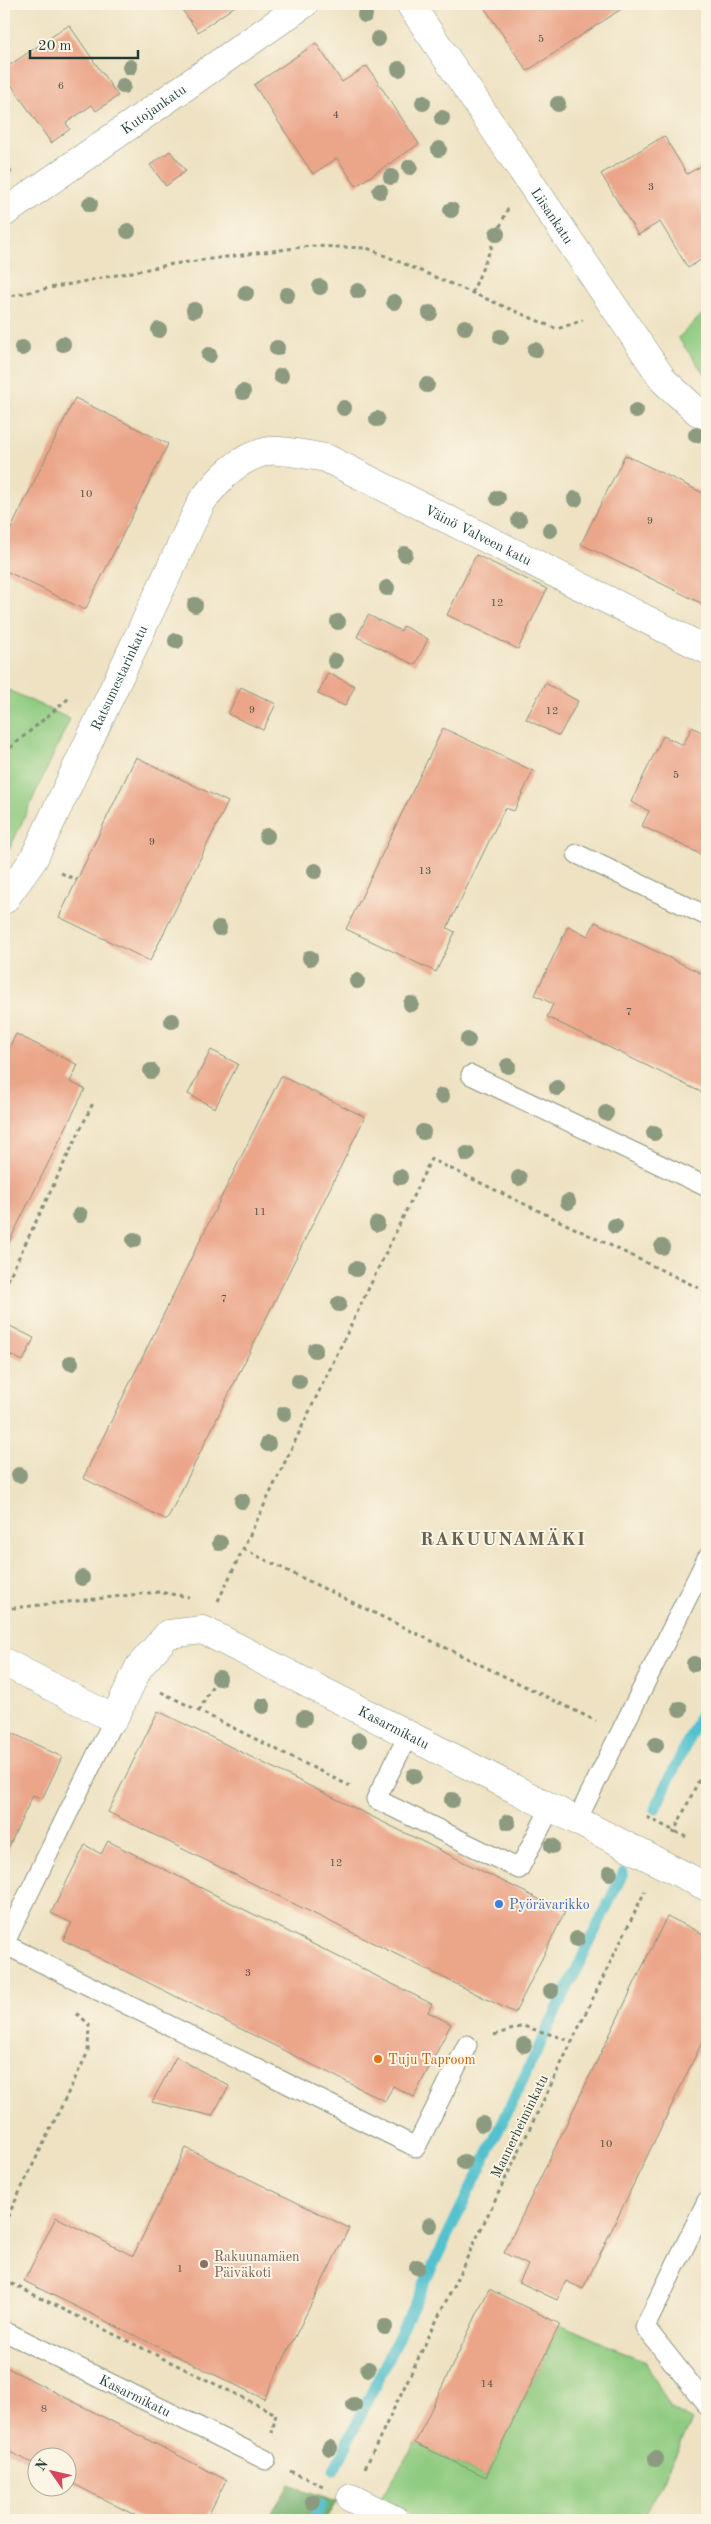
<svg xmlns="http://www.w3.org/2000/svg" width="711" height="2524" font-family="'Old Standard TT',serif">
<style>
.green{fill:#8fcb80;stroke:#57845a}
.forest{fill:#73af6e;stroke:#497651}
.lines{fill:none;stroke-linecap:round;stroke-linejoin:round}
.stream{stroke:#54c1ce;stroke-width:11}
.building{fill:#eba68a}
.lane-casing{stroke:#86907c;stroke-width:21}
.street-casing{stroke:#86907c;stroke-width:29}
.path{stroke:#86907c;stroke-width:3;stroke-dasharray:4 4;stroke-linecap:butt}
.lane{stroke:#fff;stroke-width:19}
.street{stroke:#fff;stroke-width:28}
.tree{fill:#8c9a7f}
.shop-dot{fill:#3f7fe0;stroke:#fcf5e5;stroke-width:2}
.food-dot{fill:#e8710a;stroke:#fcf5e5;stroke-width:2}
.education-dot{fill:#8d6e63;stroke:#fcf5e5;stroke-width:2}
.labels{text-anchor:middle;stroke-width:4;stroke-linejoin:round;paint-order:stroke}
.number-label{font-size:11px;fill:#52574a}
.street-label{font-size:14px;fill:#1f3d34;stroke:#fcf5e5}
.shop-label{font-size:14px;fill:#366cbe;stroke:#fcf5e5;text-anchor:start}
.food-label{font-size:14px;fill:#c56008;stroke:#fcf5e5;text-anchor:start}
.education-label{font-size:14px;fill:#785e54;stroke:#fcf5e5;text-anchor:start}
.district-label{font-size:19px;font-weight:bold;letter-spacing:1px;fill:#666252;stroke:#fcf5e5}
</style>
<rect width="100%" height="100%" fill="#fcf5e5"/>
<filter id="ink" filterUnits="userSpaceOnUse"><feTurbulence type="fractalNoise" baseFrequency=".02" numOctaves="2"/><feDisplacementMap in="SourceGraphic" scale="10" xChannelSelector="R" yChannelSelector="G"/><feConvolveMatrix kernelMatrix="1 2 1 2 8 2 1 2 1" color-interpolation-filters="sRGB"/></filter>
<filter id="wash" filterUnits="userSpaceOnUse"><feTurbulence type="fractalNoise" baseFrequency=".0096" numOctaves="4" result="noise"/><feDisplacementMap in="SourceGraphic" scale="20" xChannelSelector="R" yChannelSelector="G"/><feGaussianBlur stdDeviation="1.12" result="paint"/><feColorMatrix in="noise" values="0 0 0 0 0 0 0 0 0 0 0 0 0 0 0 0 0 1.4 0 .05"/><feComposite in="paint" operator="in"/></filter>
<g filter="url(#wash)">
<rect width="100%" height="100%" fill="#eee2c3"/>
<path class="green" d="M707,310v64l-4,-2 -25,-34z
M4,688l66,31 -59,127 -7,11z
M560,2324l86,38 25,47 21,12 -49,99h-223l-40,-20 35,-57 71,34z"/>
<path class="forest" d="M289,2485l48,16 -12,19h-58z"/>
<g class="lines">
<path class="stream" d="M655,1809l52,-108
M334,2470l289,-597
M313,2520l9,-15"/>
</g>
<g id="blocks">
<path class="building" d="M178,4h60l-40,28z
M482,4h147l-102,67z
M69,25l49,71 -22,15 -4,-6 -26,18 4,6 -19,14 -47,-69v-5z
M316,43l26,39 25,-16 52,78 -63,42 -19,-28 -24,16 -59,-89z
M664,136l23,38 20,-11v93l-19,12 -28,-46 -22,13 -37,-61z
M170,151l16,20 -20,15 -16,-21z
M4,160l8,12 -8,5z
M75,398l93,46 -83,166 -81,-40v-27z
M625,455l82,40v111l-126,-62z
M476,555l71,34 -29,60 -71,-34z
M368,615l33,16 2,-5 25,13 -13,26 -58,-28z
M328,673l27,13 -10,20 -27,-12z
M545,683l33,18 -19,35 -33,-17z
M241,687l35,17 -13,26 -35,-16z
M692,727l15,8v122l-65,-31 7,-15 -18,-9 32,-66 20,9z
M443,728l90,43 -19,40 -9,-3 -58,120 8,4 -19,40 -90,-43z
M136,757l92,45 -78,159 -91,-44z
M595,922l112,54v119l-160,-78 6,-13 -18,-9 33,-69 20,10z
M16,1034l62,31 -8,17 15,7 -81,163v-199l2,1z
M211,1050l27,14 -23,44 -27,-14z
M281,1076l84,41 -198,403 -84,-42z
M6,1324l28,14 -11,23 -19,-9z
M158,1711l407,201 -50,101 -407,-201z
M4,1729l58,28 -20,42 -9,-4 -29,62z
M108,1841l324,163 -4,8 23,12 -37,73 -21,-11 -8,15 -322,-161 9,-17 -21,-10 34,-68 16,9z
M667,1916l40,20v96l-124,257 -17,-8 -9,19 -38,-18 9,-17 -24,-12z
M176,2057l53,29 -17,30 -60,-14z
M186,2148l163,80 -85,171 -240,-118 32,-64 77,39z
M489,2289l71,35 -74,153 -71,-34z
M4,2366l222,114 -20,40h-62l-76,-39v-25h-30v10l-34,-17z"/>
</g>
</g>
<g filter="url(#ink)">
<use href="#blocks" fill-opacity="0" stroke="#86907c" stroke-width="1"/>
<g class="lines">
<defs>
<g id="lane">
<path d="M577,854l130,62"/>
<path d="M471,1075l236,112"/>
<path d="M409,1734l-33,65 143,70 32,-62"/>
<path d="M577,1820l130,-262"/>
<path d="M4,1944l412,203 51,-102"/>
<path d="M4,1944l110,-225"/>
<path d="M707,2201l-62,126 62,78"/>
<path id="s1" d="M4,2331l262,129"/>
</g>
<g id="street">
<path id="s2" d="M410,4l254,377 34,31 9,4"/>
<path id="s3" d="M4,213l300,-209"/>
<path id="s4" d="M4,900l29,-40 169,-359c18,-23 36,-44 67,-50 14,-2 42,5 57,7l381,192"/>
<path id="s5" d="M4,1662l110,57 25,-52 29,-33 35,-4 504,257"/>
<path d="M351,2498l44,22"/>
</g>
</defs>
<use href="#lane" class="lane-casing"/>
<use href="#street" class="street-casing"/>
<path class="path" d="M472,293l36,-85
M4,297l169,-33 137,-18 57,2 190,81 26,-9
M4,753l65,-55
M61,873l16,7
M4,1288l89,-185
M243,1549l353,172
M218,1601l213,-442 276,133
M4,1609l154,-17 31,5
M161,1692l189,94
M199,1711l20,-38
M647,1817l39,20
M673,1834l34,-71
M494,2035l29,-9 49,15
M4,2224l84,-172 1,-28 -13,-11
M4,2280l272,134 -4,19
M365,2468l280,-577
M290,2471l33,15"/>
<use href="#lane" class="lane"/>
<use href="#street" class="street"/>
</g>
<g class="tree">
<circle cx="365" cy="15" r="8"/>
<circle cx="378" cy="39" r="8"/>
<circle cx="130" cy="67" r="8"/>
<circle cx="399" cy="69" r="8"/>
<circle cx="123" cy="86" r="8"/>
<circle cx="423" cy="103" r="8"/>
<circle cx="558" cy="104" r="8"/>
<circle cx="442" cy="118" r="8"/>
<circle cx="439" cy="149" r="8"/>
<circle cx="410" cy="167" r="8"/>
<circle cx="391" cy="177" r="8"/>
<circle cx="380" cy="191" r="8"/>
<circle cx="90" cy="204" r="8"/>
<circle cx="451" cy="210" r="8"/>
<circle cx="128" cy="231" r="8"/>
<circle cx="497" cy="234" r="8"/>
<circle cx="320" cy="287" r="8"/>
<circle cx="358" cy="291" r="8"/>
<circle cx="246" cy="293" r="8"/>
<circle cx="287" cy="295" r="8"/>
<circle cx="394" cy="302" r="8"/>
<circle cx="194" cy="310" r="8"/>
<circle cx="430" cy="313" r="8"/>
<circle cx="465" cy="327" r="8"/>
<circle cx="159" cy="330" r="8"/>
<circle cx="501" cy="337" r="8"/>
<circle cx="63" cy="344" r="8"/>
<circle cx="22" cy="348" r="8"/>
<circle cx="277" cy="348" r="8"/>
<circle cx="535" cy="350" r="8"/>
<circle cx="209" cy="355" r="8"/>
<circle cx="281" cy="376" r="8"/>
<circle cx="427" cy="385" r="8"/>
<circle cx="243" cy="392" r="8"/>
<circle cx="344" cy="408" r="8"/>
<circle cx="636" cy="411" r="8"/>
<circle cx="377" cy="419" r="8"/>
<circle cx="696" cy="435" r="8"/>
<circle cx="498" cy="498" r="8"/>
<circle cx="575" cy="499" r="8"/>
<circle cx="519" cy="520" r="8"/>
<circle cx="550" cy="530" r="8"/>
<circle cx="405" cy="554" r="8"/>
<circle cx="387" cy="588" r="8"/>
<circle cx="195" cy="605" r="8"/>
<circle cx="338" cy="622" r="8"/>
<circle cx="176" cy="641" r="8"/>
<circle cx="335" cy="661" r="8"/>
<circle cx="267" cy="836" r="8"/>
<circle cx="315" cy="871" r="8"/>
<circle cx="219" cy="928" r="8"/>
<circle cx="310" cy="958" r="8"/>
<circle cx="357" cy="981" r="8"/>
<circle cx="411" cy="1004" r="8"/>
<circle cx="172" cy="1021" r="8"/>
<circle cx="468" cy="1040" r="8"/>
<circle cx="508" cy="1066" r="8"/>
<circle cx="151" cy="1071" r="8"/>
<circle cx="557" cy="1088" r="8"/>
<circle cx="442" cy="1096" r="8"/>
<circle cx="606" cy="1113" r="8"/>
<circle cx="423" cy="1132" r="8"/>
<circle cx="654" cy="1133" r="8"/>
<circle cx="467" cy="1154" r="8"/>
<circle cx="400" cy="1177" r="8"/>
<circle cx="519" cy="1178" r="8"/>
<circle cx="568" cy="1202" r="8"/>
<circle cx="80" cy="1215" r="8"/>
<circle cx="377" cy="1224" r="8"/>
<circle cx="615" cy="1226" r="8"/>
<circle cx="134" cy="1240" r="8"/>
<circle cx="662" cy="1247" r="8"/>
<circle cx="356" cy="1269" r="8"/>
<circle cx="339" cy="1304" r="8"/>
<circle cx="315" cy="1350" r="8"/>
<circle cx="71" cy="1363" r="8"/>
<circle cx="299" cy="1381" r="8"/>
<circle cx="284" cy="1414" r="8"/>
<circle cx="268" cy="1444" r="8"/>
<circle cx="19" cy="1475" r="8"/>
<circle cx="242" cy="1501" r="8"/>
<circle cx="220" cy="1543" r="8"/>
<circle cx="82" cy="1578" r="8"/>
<circle cx="694" cy="1664" r="8"/>
<circle cx="219" cy="1678" r="8"/>
<circle cx="263" cy="1706" r="8"/>
<circle cx="680" cy="1709" r="8"/>
<circle cx="304" cy="1718" r="8"/>
<circle cx="359" cy="1740" r="8"/>
<circle cx="656" cy="1745" r="8"/>
<circle cx="414" cy="1776" r="8"/>
<circle cx="452" cy="1800" r="8"/>
<circle cx="508" cy="1822" r="8"/>
<circle cx="552" cy="1846" r="8"/>
<circle cx="610" cy="1873" r="8"/>
<circle cx="577" cy="1939" r="8"/>
<circle cx="551" cy="1991" r="8"/>
<circle cx="524" cy="2045" r="8"/>
<circle cx="482" cy="2124" r="8"/>
<circle cx="464" cy="2162" r="8"/>
<circle cx="430" cy="2225" r="8"/>
<circle cx="417" cy="2267" r="8"/>
<circle cx="385" cy="2327" r="8"/>
<circle cx="368" cy="2369" r="8"/>
<circle cx="354" cy="2405" r="8"/>
<circle cx="330" cy="2448" r="8"/>
<circle cx="656" cy="2459" r="8"/>
<circle cx="313" cy="2502" r="8"/>
</g>
</g>
<circle class="shop-dot" cx="499" cy="1904" r="5"/>
<circle class="food-dot" cx="378" cy="2059" r="5"/>
<circle class="education-dot" cx="204" cy="2264" r="5"/>
<g class="labels">
<g class="number-label">
<text x="541" y="42">5</text>
<text x="61" y="89">6</text>
<text x="336" y="118">4</text>
<text x="651" y="190">3</text>
<text x="86" y="497">10</text>
<text x="650" y="524">9</text>
<text x="497" y="606">12</text>
<text x="252" y="713">9</text>
<text x="552" y="714">12</text>
<text x="676" y="778">5</text>
<text x="152" y="845">9</text>
<text x="425" y="874">13</text>
<text x="629" y="1015">7</text>
<text x="260" y="1215">11</text>
<text x="224" y="1302">7</text>
<text x="336" y="1866">12</text>
<text x="248" y="1976">3</text>
<text x="606" y="2147">10</text>
<text x="180" y="2272">1</text>
<text x="487" y="2387">14</text>
<text x="44" y="2412">8</text>
</g>
<g class="street-label">
<text dy="5" stroke="none"><textPath href="#s3" startOffset="182">Kutojankatu</textPath></text>
<text dy="5" stroke="none"><textPath href="#s2" startOffset="255">Liisankatu</textPath></text>
<text dy="5" stroke="none"><textPath href="#s4" startOffset="760">Väinö Valveen katu</textPath></text>
<text dy="5" stroke="none"><textPath href="#s4" startOffset="251">Ratsumestarinkatu</textPath></text>
<text dy="5" stroke="none"><textPath href="#s5" startOffset="475">Kasarmikatu</textPath></text>
<text transform="translate(519 2126) rotate(-64)" y="5">Mannerheiminkatu</text>
<text dy="5" stroke="none"><textPath href="#s1" startOffset="146">Kasarmikatu</textPath></text>
</g>
<g class="shop-label">
<text x="509" y="1909">Pyörävarikko</text>
</g>
<g class="food-label">
<text x="388" y="2064">Tuju Taproom</text>
</g>
<g class="education-label">
<text x="214" y="2261">Rakuunamäen<tspan x="214" dy="16">Päiväkoti</tspan></text>
</g>
<g class="district-label">
<text x="503" y="1545">RAKUUNAMÄKI</text>
</g>
</g>
<rect width="711" height="2524" fill="none" stroke="#fcf5e5" stroke-width="20"/>
<g transform="translate(52 2472) rotate(304)"><circle r="24" fill="#fcf5e5" stroke="#a4ab9e"/>
<path d="M0-4L9 19L0 12L-9 19Z" fill="#d1495b"/>
<text y="-8" font-size="14" font-weight="bold" text-anchor="middle" fill="#1f3d34">N</text>
</g>
<path d="M30 50v8h108v-8" fill="none" stroke="#1f3d34" stroke-width="2.5"/>
<text x="38" y="50" font-size="15" fill="#1f3d34" stroke="#fcf5e5" stroke-width="4" paint-order="stroke">20 m</text>
</svg>
